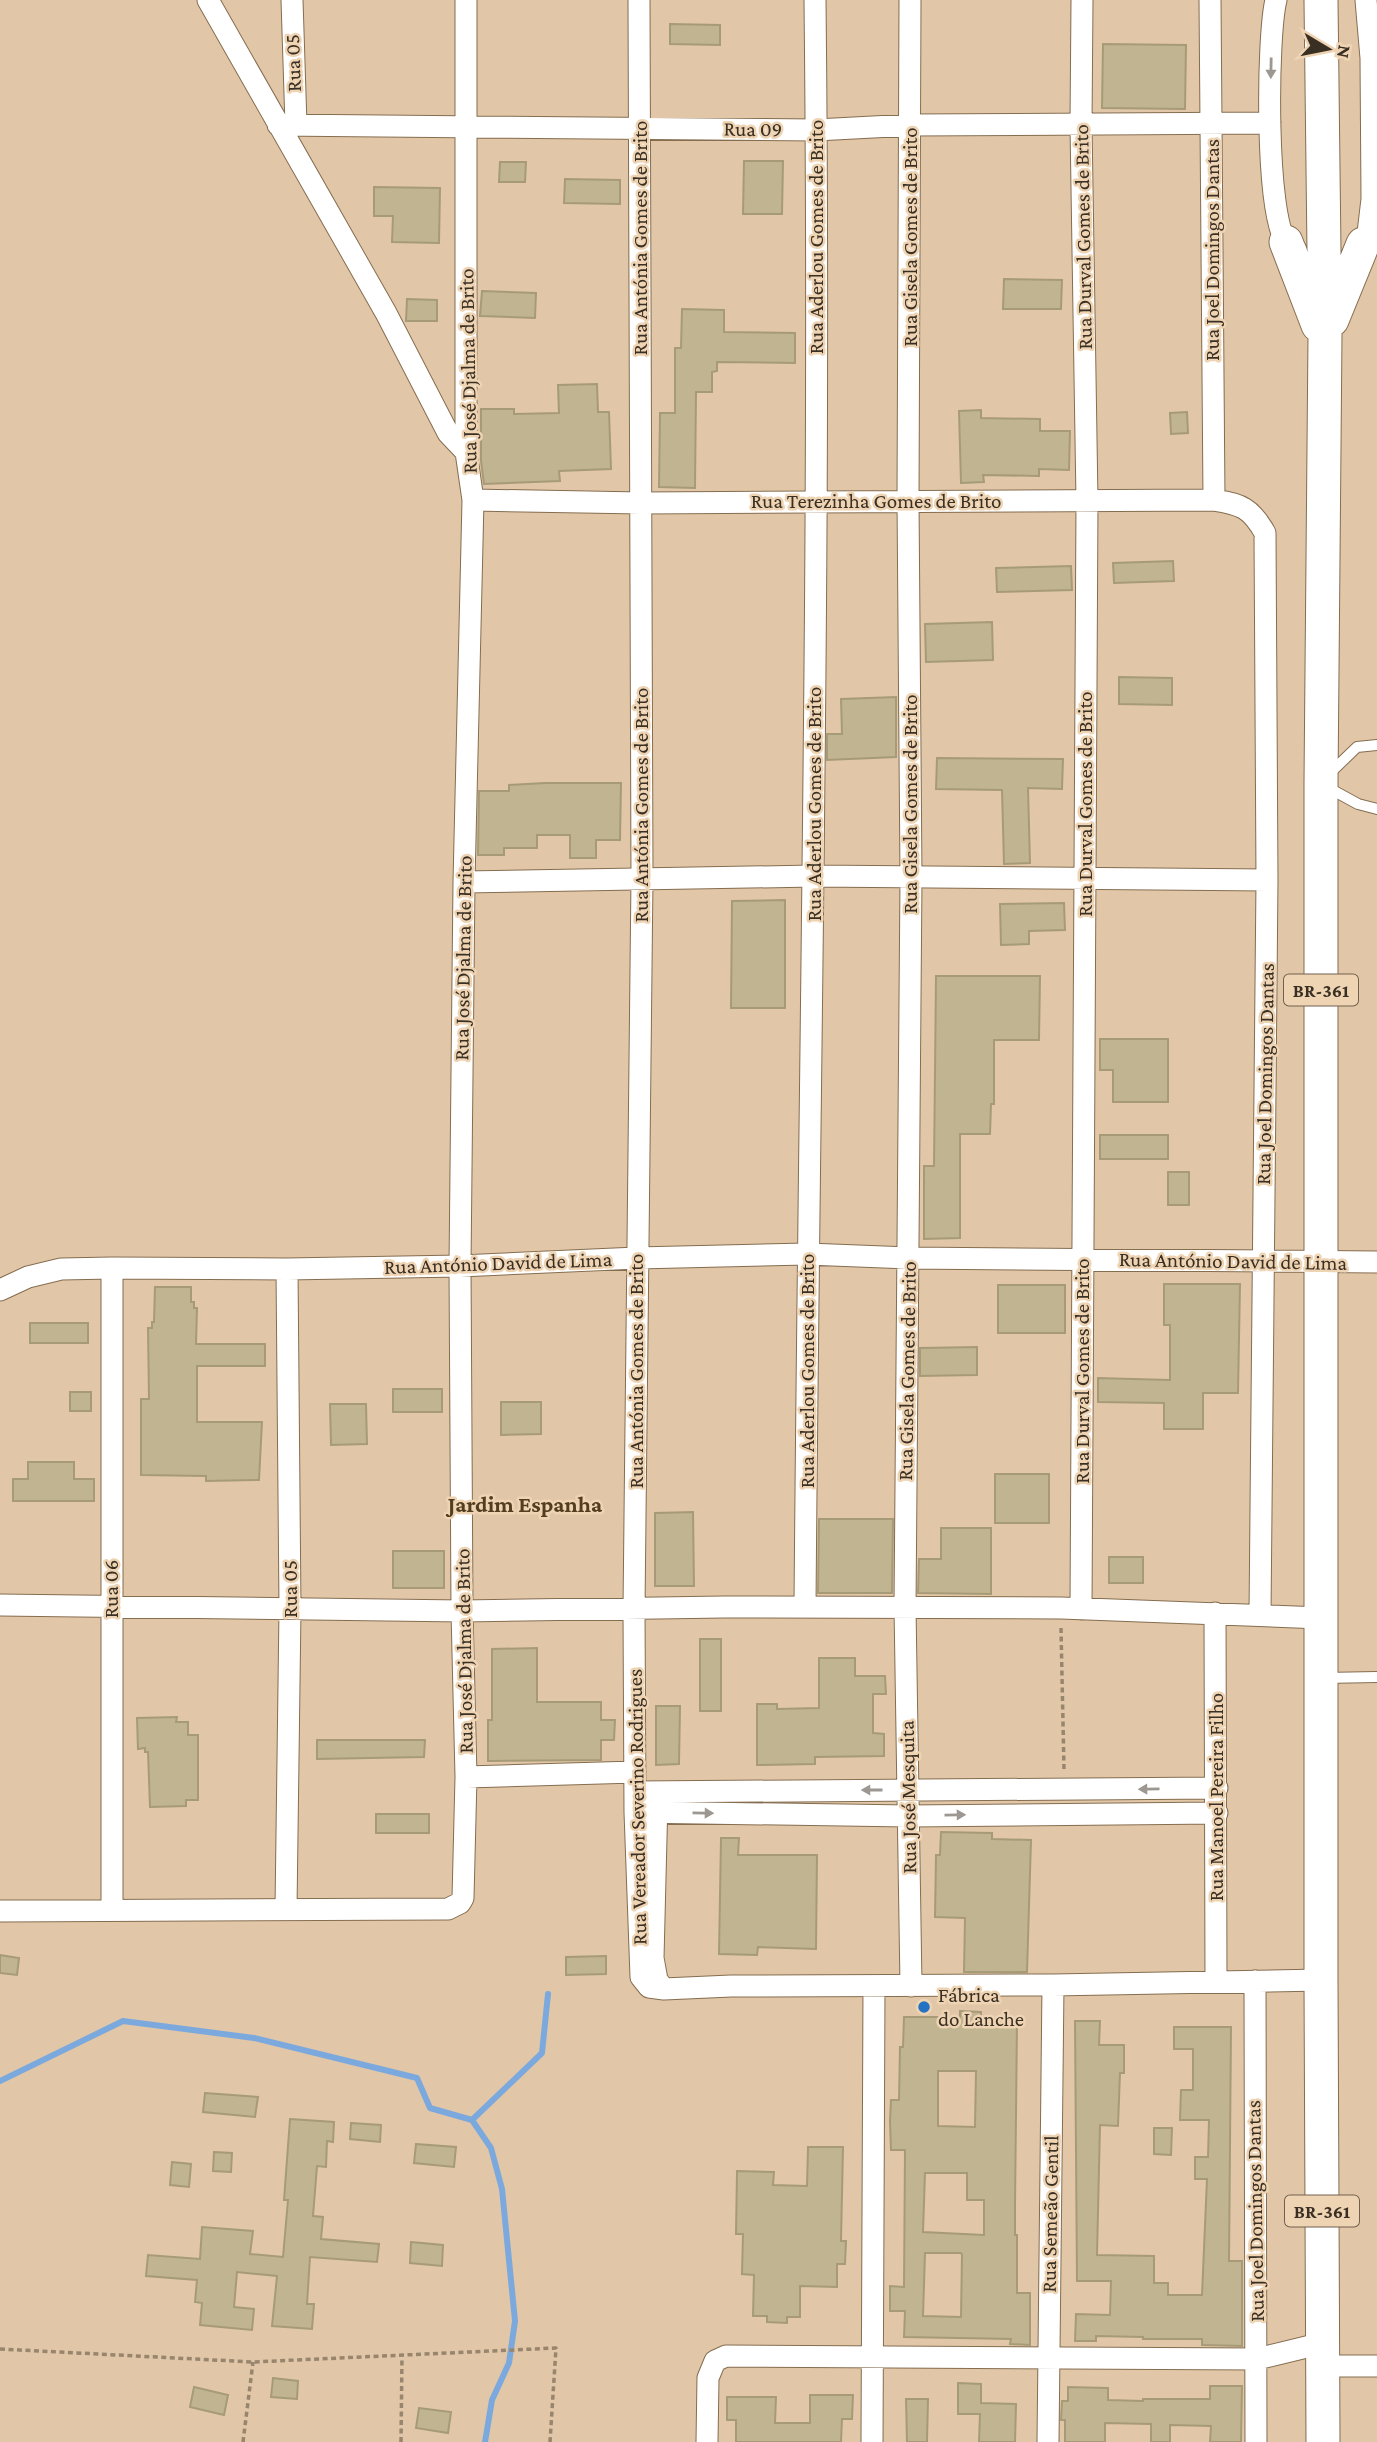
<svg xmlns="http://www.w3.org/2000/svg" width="1377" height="2442" font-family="'Crimson Pro',serif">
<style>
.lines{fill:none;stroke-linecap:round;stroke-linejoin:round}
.stream{stroke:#7ca9dd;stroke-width:6}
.building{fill:#c0b590;stroke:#a79b77;stroke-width:2;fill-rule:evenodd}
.service-casing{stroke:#856d50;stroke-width:12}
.minor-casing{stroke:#856d50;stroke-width:23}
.primary-casing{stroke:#856d50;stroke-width:35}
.path{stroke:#98856e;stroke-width:3.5;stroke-dasharray:5 3.5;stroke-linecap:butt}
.service{stroke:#fff;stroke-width:10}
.minor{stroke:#fff;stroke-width:21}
.primary{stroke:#fff;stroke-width:33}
.oneway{fill:#9c9791}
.poi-dot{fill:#2472c1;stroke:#efd4b4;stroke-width:2.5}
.labels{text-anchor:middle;stroke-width:5;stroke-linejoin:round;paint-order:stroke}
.shield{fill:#efd4b4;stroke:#70604e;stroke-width:2}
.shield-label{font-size:19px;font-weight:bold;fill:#392f23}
.street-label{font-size:21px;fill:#392f23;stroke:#efd4b4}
.poi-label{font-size:21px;fill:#392f23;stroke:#efd4b4;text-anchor:start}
.neighbourhood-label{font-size:23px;font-weight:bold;fill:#523d20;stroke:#efd4b4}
</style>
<rect width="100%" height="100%" fill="#e1c7a7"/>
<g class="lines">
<path class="stream" d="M0,2081l123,-60 131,17 163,40 13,30 42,12 70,-67 6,-59
M472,2120l19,28 11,41 13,132 -6,42 -17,37 -7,42"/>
</g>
<path class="building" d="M670,24l50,1v20l-50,-1z
M1103,44l83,1 -1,64 -83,-1z
M744,161h39l-1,53h-39z
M500,162h26l-1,20h-26z
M565,179l55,1v24l-56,-1z
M374,187l66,1 -1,55 -47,-1 1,-26h-19z
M1004,279l58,1 -1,29h-58z
M482,291l54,2 -1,25 -55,-2z
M407,299l30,1v21h-31z
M682,309l42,1v22l71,1v30l-78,-1v9l-5,1v20h-16l-1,96 -36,-1 1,-74h15v-65h6z
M597,384l1,28h11l2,57 -52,2 1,10 -76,3 -3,-23v-52h33v5l45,-1 -1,-28z
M981,410v8l59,1v12h30l-1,39 -30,-1v7l-56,-1 1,7 -23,1 -2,-72z
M1187,412l1,21 -17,1 -1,-21z
M1173,561l1,20 -60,2 -1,-20z
M1071,566l1,24 -75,2 -1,-24z
M992,622l1,38 -67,2 -1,-38z
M1119,677l53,1v27l-53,-1z
M896,697v60l-69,3v-26h15l-1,-35z
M937,758l126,1 -1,30 -34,-1 2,75 -26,1 -2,-74 -66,-1z
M545,783h76l-1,57h-24v18h-26v-23h-33v13h-33v7h-26l1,-64h30v-6z
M785,900v108h-54l1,-107z
M1064,903l1,27 -36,1v13l-28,1 -1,-41z
M936,976h104l-1,64h-45v64h-3l-1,30h-30v104l-36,1v-73h10z
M1100,1039h68v63h-55v-32h-13z
M1100,1135h68v24h-68z
M1168,1172h21v33h-21z
M1164,1284h76l-2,109h-35v36h-39v-26l-66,-1v-24l72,2v-55h-6z
M998,1285h67v48h-67z
M155,1287h36v15h3v6h3l-1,36h69v22h-68v56h65l-3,58 -53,1v-5l-65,-1v-76h8l-1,-71h4v-6h2z
M30,1323h58v20h-58z
M977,1347v28l-57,1v-28z
M393,1389h49v23h-49z
M70,1392h21v19h-21z
M501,1402h40v32l-40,1z
M330,1404h36l1,40 -36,1z
M28,1462h46v17h20v22h-81v-22h15z
M995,1474h54v49h-54z
M693,1512l1,74h-39v-73z
M819,1519h74l-1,74h-74z
M941,1528h50v66l-73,-1 1,-34h22z
M393,1551h51v37h-51z
M1109,1557h34v26h-34z
M700,1639h21v72h-21z
M537,1648v54h64v18h14l-1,20h-13v20l-113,1v-41h4v-71z
M819,1658h36v18h30l1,18h-13v39l11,1v22l-69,1v7l-58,1v-61h20v5l42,-1z
M656,1706h24l-1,58 -23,1z
M177,1717l-1,5h12v13h10v65h-12v6l-36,1 -2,-55h-3v-4l-7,1 -1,-31z
M317,1740h108l-1,17 -107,2z
M376,1814h53v19h-53z
M941,1832l51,1v6l39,1 -4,132h-63l1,-54 -30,-1 1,-62h4z
M721,1838h18l-1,17h79l-1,94 -58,-2 -1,8 -38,-1z
M0,1955l19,3 -2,17 -17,-2z
M606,1956v18l-40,1v-18z
M960,2011l21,1v9l36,1 -2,185v28h2v58h13v52l-20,-1 1,-5 -107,-2 1,-26h-15v-25l14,1 1,-137h-14l-1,-29 1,-21h8l1,-53h3l1,-30h56zM938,2071h38l-1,56 -37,-1zM925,2173h42v27h17v35l-61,-3zM925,2253h36l1,2 -1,62 -38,-1z
M1075,2021h25l-1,24h25v28h-4l-2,53 -18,-1 -3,130 57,1v27h14v12h34l5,-116h-12v-22h13l1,-37h-29l1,-30h12v-41h-19v-22h57l-2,234h13v85l-40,-1v-6h-59v-2l-47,-1v5h-21l1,-27 34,1 1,-34h-34z
M205,2093l53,4 -3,20 -52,-5z
M290,2119l44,3 -1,20 -6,-1 -1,26 -9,-1 -4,50 10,1 -2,22 58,5 -2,18 -67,-5 -3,47h7l-2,25 -40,-3 5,-50 -40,-4 -3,35 20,2 -2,21 -52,-5 2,-22 -7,-1 2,-22 -51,-4 2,-21 52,4 2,-32 51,4 -3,23 33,3 5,-57h-4z
M351,2123l30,2 -1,17 -30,-3z
M1154,2128h18l-1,27 -17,-1z
M416,2144l40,3 -2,20 -40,-4z
M808,2147h35l-2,94h5l-1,23h-8v23l-37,-1v31h-13v6l-20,-1v-6h-14l1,-41 -12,-1 1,-40h-7l1,-63 37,1 -1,13 34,1z
M214,2152l18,1 -1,19 -18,-1z
M172,2162l19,2 -2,23 -19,-2z
M411,2242l32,3 -1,21 -32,-3z
M273,2378l25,3 -1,18 -26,-2z
M958,2383l23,1v19l35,1 -1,38h-36l1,-28h-22z
M1210,2386h32l-1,56h-31l1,-16 -41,-1v17h-19v-18l-46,-1v19h-40v-22h-4l1,-19h6v-14l40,1v12l35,1v-2h67z
M194,2387l34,8 -4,20 -34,-8z
M810,2395h43l-1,24h-10l-1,23h-105v-22h-9v-23h49l-1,26h35z
M906,2399h22l-1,43h-20z
M419,2408l32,4 -3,21 -32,-5z"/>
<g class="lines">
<defs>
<path id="service" d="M1328,775l29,-28 20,-2
M1325,786l33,18 19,5
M1324,1678l53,-1"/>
<path id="minor" d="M208,0l178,313 62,120 18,19
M292,0l4,125
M639,0l3,878 -8,731 1,203 6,165 8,10 15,2 67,-3 322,-1 268,-5
M910,0l-2,500 3,378 -6,729 6,379
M1210,0l4,500
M1276,0c-9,36 -11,217 11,243 2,3 6,5 9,7
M278,125l538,5 95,-5 359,-2
M1354,253l9,-9 5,-11 4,-34 -1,-141 -5,-58
M473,500l168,3 573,-3c27,4 37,8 51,33l2,347 -7,735
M464,882l350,-6 453,4
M112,1268v641
M0,1290l28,-13 33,-8 51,-1 175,1 173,-3 177,-8 170,-4 102,4 468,4
M0,1605l462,6 262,-4 337,1 260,10
M805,1607c4,-535 16,-1071 10,-1607
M1081,1609l6,-1108 -6,-376 1,-125
M1215,1613l1,368
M466,1777l169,-5
M635,1792l582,-4
M657,1798l-4,160 4,22 7,9
M635,1812l273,4 309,-3
M286,1909l4,-300 -3,-340
M0,1911l448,-2 12,-6 3,-5 3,-121 -4,-166 -2,-345 4,-384 9,-382 -7,-48v-452
M1255,1981l1,461
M1323,2366h54
M707,2442l1,-64 7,-17 11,-5 531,3 66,-16
M872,2442l2,-455
M1048,2442l5,-457"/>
<path id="primary" d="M1321,0l4,335 -4,448v1197l2,462
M1286,242l32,83
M1332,320l31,-76"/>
</defs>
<use href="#service" class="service-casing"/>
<use href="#minor" class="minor-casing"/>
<use href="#primary" class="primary-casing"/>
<path class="path" d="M1061,1628l3,142
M0,2349l253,13 303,-14 -6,94
M243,2442l10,-80
M401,2442l1,-87"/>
<use href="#service" class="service"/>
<use href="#minor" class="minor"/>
<use href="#primary" class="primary"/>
</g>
<defs><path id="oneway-solid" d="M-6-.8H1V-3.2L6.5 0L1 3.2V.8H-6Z" transform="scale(1.75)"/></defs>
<g class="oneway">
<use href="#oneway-solid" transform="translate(1271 68) rotate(91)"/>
<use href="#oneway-solid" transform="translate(1149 1789) rotate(179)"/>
<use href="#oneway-solid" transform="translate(872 1790) rotate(180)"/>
<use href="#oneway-solid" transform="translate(703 1813) rotate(1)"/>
<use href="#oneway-solid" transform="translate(955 1815) rotate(-1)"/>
</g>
<circle class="poi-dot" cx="924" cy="2007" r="7"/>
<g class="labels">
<g class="shield">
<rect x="1284" y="974.5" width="74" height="31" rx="5"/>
<rect x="1285" y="2195.5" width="74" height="31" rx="5"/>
</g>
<g class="shield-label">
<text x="1321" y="997">BR-361</text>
<text x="1322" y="2218">BR-361</text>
</g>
<g class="street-label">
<text transform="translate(293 63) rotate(-92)" y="7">Rua 05</text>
<text transform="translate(753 129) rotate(1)" y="7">Rua 09</text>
<text transform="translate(816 237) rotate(-90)" y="7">Rua Aderlou Gomes de Brito</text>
<text transform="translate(910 237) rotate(-90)" y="7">Rua Gisela Gomes de Brito</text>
<text transform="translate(1083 237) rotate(-91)" y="7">Rua Durval Gomes de Brito</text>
<text transform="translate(640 238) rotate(-90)" y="7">Rua Antónia Gomes de Brito</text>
<text transform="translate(1212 250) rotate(-90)" y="7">Rua Joel Domingos Dantas</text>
<text transform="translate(468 371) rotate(-91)" y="7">Rua José Djalma de Brito</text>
<text x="876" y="508">Rua Terezinha Gomes de Brito</text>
<text transform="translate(814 804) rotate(-90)" y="7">Rua Aderlou Gomes de Brito</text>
<text transform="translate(910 804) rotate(-90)" y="7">Rua Gisela Gomes de Brito</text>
<text transform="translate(1085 804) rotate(-90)" y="7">Rua Durval Gomes de Brito</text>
<text transform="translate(641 805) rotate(-90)" y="7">Rua Antónia Gomes de Brito</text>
<text transform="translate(463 958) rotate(-89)" y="7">Rua José Djalma de Brito</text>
<text transform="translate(1265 1074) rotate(-89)" y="7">Rua Joel Domingos Dantas</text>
<text transform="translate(1233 1261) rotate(1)" y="7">Rua António David de Lima</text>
<text transform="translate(498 1263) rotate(-2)" y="7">Rua António David de Lima</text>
<text transform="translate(636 1371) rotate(-90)" y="7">Rua Antónia Gomes de Brito</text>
<text transform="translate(807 1371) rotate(-90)" y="7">Rua Aderlou Gomes de Brito</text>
<text transform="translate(907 1371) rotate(-89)" y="7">Rua Gisela Gomes de Brito</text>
<text transform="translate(1082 1371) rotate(-90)" y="7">Rua Durval Gomes de Brito</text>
<text transform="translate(111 1589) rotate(-90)" y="7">Rua 06</text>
<text transform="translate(290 1589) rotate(-90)" y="7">Rua 05</text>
<text transform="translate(464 1651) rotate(-91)" y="7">Rua José Djalma de Brito</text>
<text transform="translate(908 1797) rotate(-91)" y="7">Rua José Mesquita</text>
<text transform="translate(1216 1797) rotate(-90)" y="7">Rua Manoel Pereira Filho</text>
<text transform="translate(637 1807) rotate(-91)" y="7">Rua Vereador Severino Rodrigues</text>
<text transform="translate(1255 2211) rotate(-91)" y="7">Rua Joel Domingos Dantas</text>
<text transform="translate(1050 2214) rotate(-89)" y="7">Rua Semeão Gentil</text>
</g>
<g class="poi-label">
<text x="938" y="2002">Fábrica<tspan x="938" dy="24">do Lanche</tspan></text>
</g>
<g class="neighbourhood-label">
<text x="525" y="1512">Jardim Espanha</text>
</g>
</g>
<g transform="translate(1328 49) rotate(100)" stroke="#efd4b4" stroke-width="5" paint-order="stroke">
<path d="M0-5L12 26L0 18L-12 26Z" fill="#392f23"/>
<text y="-10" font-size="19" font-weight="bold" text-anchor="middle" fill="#392f23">N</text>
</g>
</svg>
